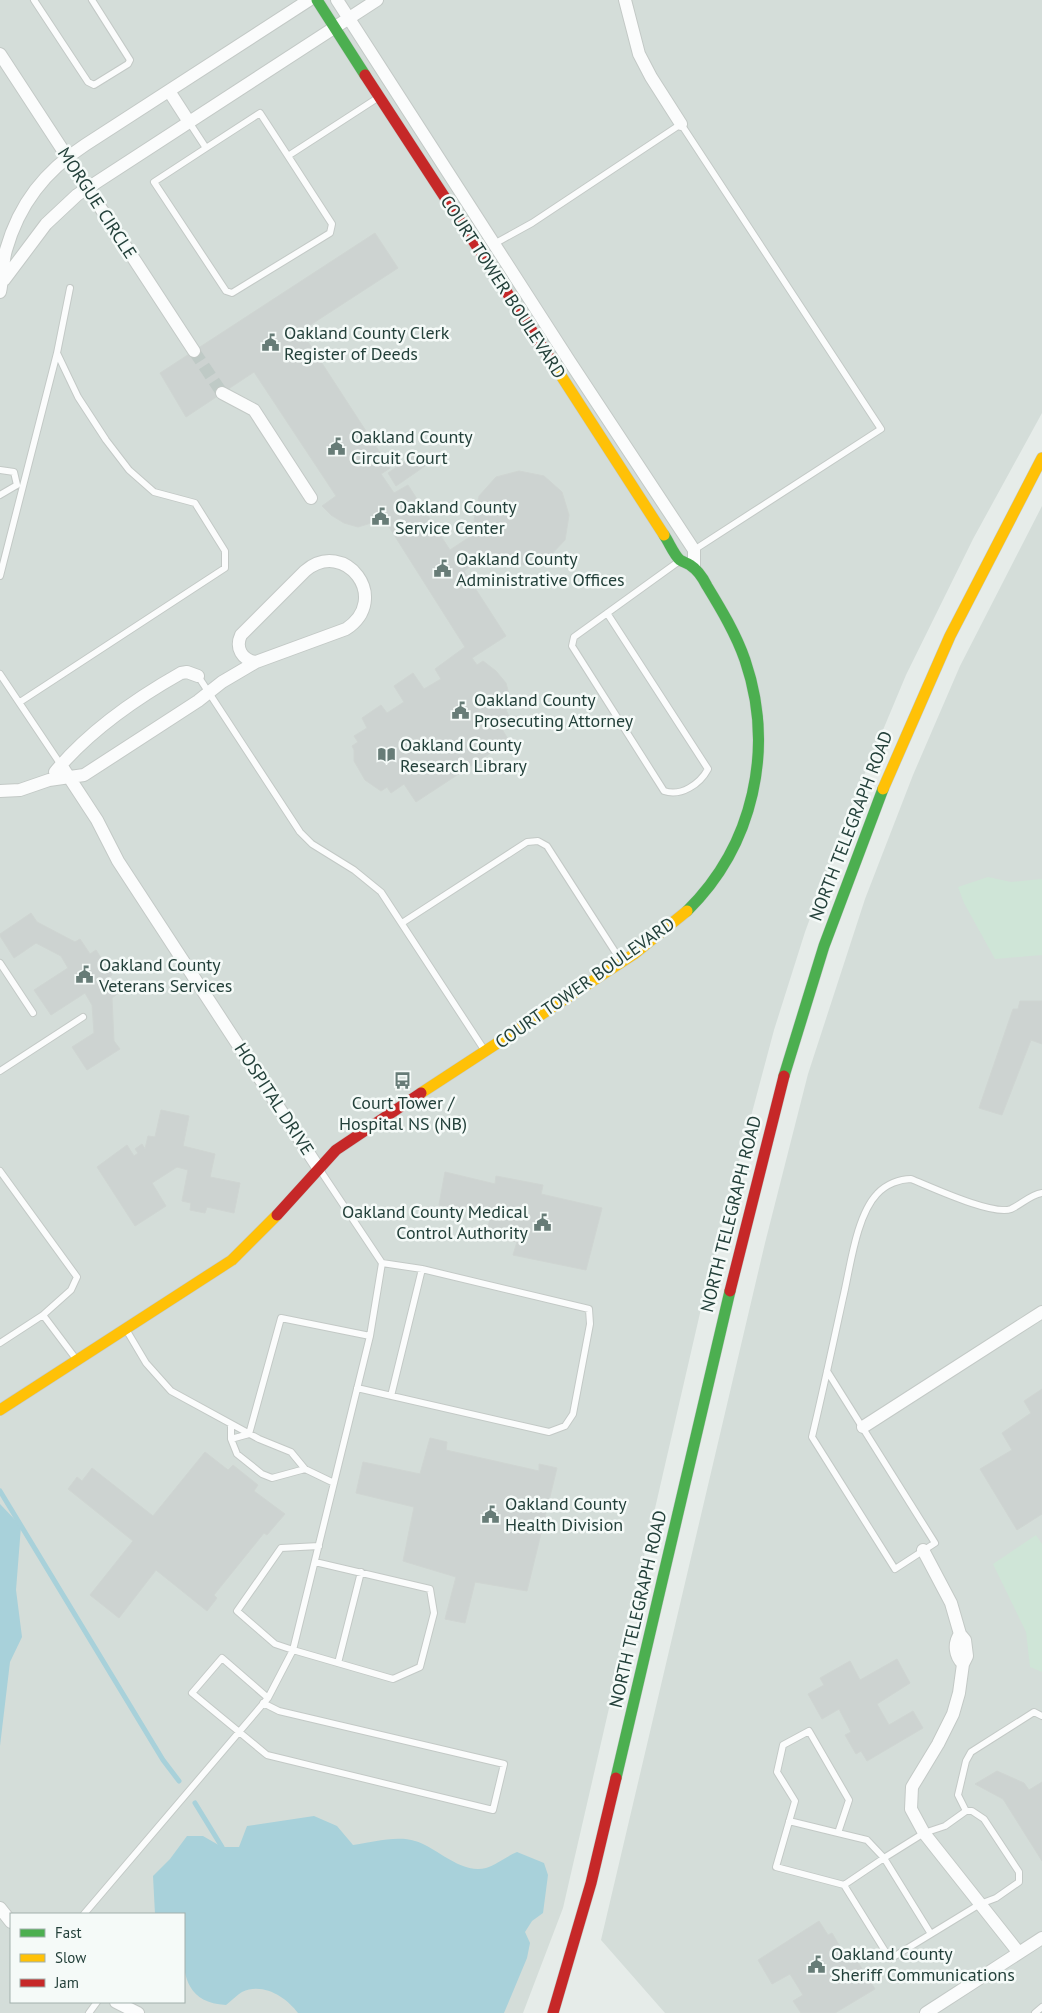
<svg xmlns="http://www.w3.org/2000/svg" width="1042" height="2013" font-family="'PT Sans',sans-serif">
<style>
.built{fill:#d4ddd9;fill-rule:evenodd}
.green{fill:#cfe5d7}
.water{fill:#a8d1da}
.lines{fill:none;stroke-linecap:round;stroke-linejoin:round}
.stream{stroke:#a8d1da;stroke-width:5}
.building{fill:#cdd3d1;stroke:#cfd5d2}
.street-tunnel{stroke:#bfcac6;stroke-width:12;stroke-dasharray:12 6;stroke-linecap:butt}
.lane-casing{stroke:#c3c9c6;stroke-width:8}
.street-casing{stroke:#c3c9c6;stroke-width:14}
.fast-casing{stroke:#c2c9c7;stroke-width:12}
.slow-casing{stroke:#c2c9c7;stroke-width:12}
.jam-casing{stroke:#c2c9c7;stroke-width:12}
.lane{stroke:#fbfcfc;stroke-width:6}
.street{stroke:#fbfcfc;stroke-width:12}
.fast{stroke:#4caf50;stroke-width:11}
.slow{stroke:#ffc107;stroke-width:11}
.jam{stroke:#c62828;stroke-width:11}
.labels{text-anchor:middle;stroke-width:5;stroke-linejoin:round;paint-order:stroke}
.street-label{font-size:18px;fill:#23403a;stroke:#f5faf8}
.poi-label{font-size:18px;fill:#23403a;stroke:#f5faf8;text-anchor:start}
</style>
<rect width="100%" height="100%" fill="#e6ece9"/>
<path class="built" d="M0,0h1042v413l-69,126 -67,136 -54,129 -47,128 -31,98 -65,244 -146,634 -40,105h-523zM11,1914h173v88h-173z
M1042,506v1507h-377l-64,-73 164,-697 43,-169 57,-175 48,-124 47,-109z"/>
<path class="green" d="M988,877l23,5 31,-3v76l-47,4 -31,-56 -6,-16z
M1036,1535l6,9v128l-12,-5 -4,-35 -33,-68z"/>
<path class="water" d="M0,1504l21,22 -5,64 6,47 -12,25 -10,84z
M314,1816l23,10 16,19c18,-2 43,-10 62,-4 20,5 46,34 71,27 10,-3 21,-12 31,-16l27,11 4,12 -5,38 -11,8 -7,11 5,11 -3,15 -23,55h-206c-12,-16 -35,-31 -56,-21 -5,3 -11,9 -16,13 -53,-3 -42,-52 -42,-91h-29l-2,-38 17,-17 17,-23h16l19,11h17l8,-21z"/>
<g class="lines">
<path class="stream" d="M0,1491l163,269 16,21
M195,1803l27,44"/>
</g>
<path class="building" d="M375,233l23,35 -97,63 89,137 -9,6 13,19 14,-8 42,65 27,-18 -3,-12 5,-24 17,-19 23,-6 25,5 18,16 7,23 -4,25 -17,18 -24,7 -25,-5 -8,-8 -27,19 42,65 -34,22 5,7 6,-4 13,10 10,12 6,23 -6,4 3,6 -10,8 10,17 -93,61 -12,-18 -13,9 -4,-6 -6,4 -16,-11 -11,-19v-11l-2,-4 6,-4 -4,-6 13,-8 -5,-10 19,-13 6,8 17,-11 -10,-16 19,-13 11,16 17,-10 -6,-10 30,-22 -81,-128 -26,8 -14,-4 -13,-8 -9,-9 14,-10 -82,-124 -68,45 -26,-44z
M416,454l9,12 -29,20 -8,-13z
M31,913l6,9 38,20 5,-3 10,15 6,-4 16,25 -6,4 10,16 -4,3 2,43 6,8 -33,21 -15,-23 22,-14 -2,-28 -7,-12 -34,22 -17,-25 34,-22 -7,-12 -25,-13 -22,15 -14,-22v-2z
M1020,1001h22v43l-11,-4 -29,75 -23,-7 34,-99h5z
M161,1110l28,6 -6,30 32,8 -5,23 30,6 -6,30 -27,-6 -2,6 -15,-3 1,-7 -9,-2 6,-31 -11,-3 -25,16 14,23 -31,20 -38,-59 30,-22 7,11 4,-3 -3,-4 7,-5 3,5 3,-13 7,1z
M445,1172l50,12 1,-8 47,9 -2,9 61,14 -16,62 -73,-15 4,-13 -31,-7 5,-20 -52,-10z
M1042,1389v125l-25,16 -37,-61 32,-19 -10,-17 29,-20 -7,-12z
M430,1438l17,4 -1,8 93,21v-7l18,4 -30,123 -52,-9 -10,41 -20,-4 11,-42 -53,-16 11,-54 -58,-14 7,-31 57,12z
M205,1452l23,18 5,-5 25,20 -4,6 31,23 -18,21 -3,-2 -50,62 3,3 -10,13 -51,-41 -37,48 -29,-23 43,-54 -65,-52 9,-12 5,4 10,-13 61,48z
M897,1659l13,24 -33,21 12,21 24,-14 10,17 -56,33 -6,-10 -5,3 -11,-19 6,-3 -12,-23 -17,10 -14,-25 16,-9 -4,-7 30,-17 10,19z
M997,1771l27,12 5,7 13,-8v79l-39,-62 -28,-15z
M819,1921l9,14 4,-2 14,24 6,-4 23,36 -40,24h-34l-8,-12 10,-6 -13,-21 -18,10 -14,-24z"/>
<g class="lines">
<path class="street-tunnel" d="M194,351l28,42"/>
<defs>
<path id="lane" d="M34,0l54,82 6,3 34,-21 2,-4 -38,-60
M189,122l17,26 -52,34 72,109 6,2 98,-60 2,-9 -44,-68 91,-59
M206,148l54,-35 28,43
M494,244l38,-21 149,-99 200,305 -187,121
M57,353l13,-65
M0,470l14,2 3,13
M0,495l17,-10
M0,576l57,-223 21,44 28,43 23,30 25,22 41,11 30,48v17l-205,134
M607,613l101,156c-8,15 -27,28 -44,22l-92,-145 2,-9 104,-75
M0,674l61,91
M198,676l102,156 12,12 42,26 27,22 104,159
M402,923l125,-81 11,-1 9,5 74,115
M0,963l33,50
M0,1071l83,-54
M0,1171l77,106 -6,13 -28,25 33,44
M127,1331l19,32 25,28 88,48 32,13 14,17 29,14
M0,1343l43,-28
M827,1371l108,172 -40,26 -83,-132c11,-46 21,-93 31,-139 7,-29 13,-82 34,-104 9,-10 23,-15 34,-15 20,8 82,37 100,30 11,-5 19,-14 31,-16
M357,1388l192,44 16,-6 8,-12 17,-90 -1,-15 -167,-40 -40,-6
M391,1396l31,-127
M231,1424v15l6,15 25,20 10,4 33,-9
M231,1439l18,-5 32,-116 89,18
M315,1562l115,27 4,24 -14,54 -27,12 -100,-29 -18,-6 -38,-33 44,-63 38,-2
M338,1663l23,-91
M263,1703l16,8 225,53 -11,46 -226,-55 -75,-62 30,-35 46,40
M809,1731l40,69 -11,33 29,7 17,18 40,-25 21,-7 21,-15h6l12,8 35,53v10l-23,16 -16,6 -90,55 -46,-74 -68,-18 19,-66 -18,-29 6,-27z
M966,1811l-8,-16 8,-34 5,-9 63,-40 8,4
M789,1821l49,12
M844,1885l40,-27 47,76
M84,1914l184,-216 25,-48 77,-314 12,-73 -62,-93
M89,2013l8,-11
M1035,2013l7,-6"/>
<path id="street" d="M337,0l233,362 124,188v17
M625,0l14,54 12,23 30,47
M0,54l194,297
M169,91l20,31
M4,280l42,-56 31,-29 300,-195
M0,292c3,-13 2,-28 6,-42 13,-46 39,-79 79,-105l224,-145
M222,393l32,17 57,88
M61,765l36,55 21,41 201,308
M55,772c34,-41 80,-73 126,-99l6,-1 11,4
M0,791l20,-1 29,-10 35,-5 114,-74 24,-19 34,-20 90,-33c46,-30 -1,-92 -41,-58l-64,64c-6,13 1,25 15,27
M863,1427l179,-115
M923,1550l28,53 9,31 5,6 2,16 -4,8 -4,29 -6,21 -15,30 -26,43 -1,22 13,24 95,120
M960,1634c-7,10 -5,22 3,30
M0,1908l11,14
M116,2002l22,11
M926,2013l116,-75"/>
<path id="fast" d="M317,0l48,75
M664,535c5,7 10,20 16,25 3,2 7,3 10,5 8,5 13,13 17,21 14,23 29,48 38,74 30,88 9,185 -58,251
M784,1076l40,-130 59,-157
M616,1778l114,-487"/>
<path id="slow" d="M549,357l115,178
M883,789l67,-153 92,-178
M421,1093l213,-139 53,-43
M0,1410l232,-150 45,-45"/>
<path id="jam" d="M365,75l184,282
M277,1215l59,-65 85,-57
M730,1291l54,-215
M553,2013l38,-130 25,-105"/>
</defs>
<use href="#lane" class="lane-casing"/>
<use href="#street" class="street-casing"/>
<use href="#fast" class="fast-casing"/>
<use href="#slow" class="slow-casing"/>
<use href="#jam" class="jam-casing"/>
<use href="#lane" class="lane"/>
<use href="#street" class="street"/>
<use href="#fast" class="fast"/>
<use href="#slow" class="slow"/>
<use href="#jam" class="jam"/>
</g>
<defs>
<symbol id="civic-bare" viewBox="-9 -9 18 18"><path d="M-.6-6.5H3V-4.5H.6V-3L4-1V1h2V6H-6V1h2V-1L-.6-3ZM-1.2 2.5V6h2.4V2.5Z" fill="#677c77" stroke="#f5faf8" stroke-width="2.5" paint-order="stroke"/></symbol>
<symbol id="library-bare" viewBox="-9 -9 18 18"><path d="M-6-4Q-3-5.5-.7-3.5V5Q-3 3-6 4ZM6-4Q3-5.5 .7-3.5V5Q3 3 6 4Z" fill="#677c77" stroke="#f5faf8" stroke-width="2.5" paint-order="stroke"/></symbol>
<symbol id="bus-bare" viewBox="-9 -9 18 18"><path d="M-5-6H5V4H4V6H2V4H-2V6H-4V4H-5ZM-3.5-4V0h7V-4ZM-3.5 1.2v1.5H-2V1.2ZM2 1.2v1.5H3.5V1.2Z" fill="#677c77" stroke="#f5faf8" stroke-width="2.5" paint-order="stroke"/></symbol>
</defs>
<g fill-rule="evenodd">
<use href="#civic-bare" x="258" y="330" width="25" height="25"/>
<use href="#civic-bare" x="324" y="434" width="25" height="25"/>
<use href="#civic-bare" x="368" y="504" width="25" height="25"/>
<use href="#civic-bare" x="430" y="556" width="25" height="25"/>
<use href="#civic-bare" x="448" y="698" width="25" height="25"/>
<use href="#library-bare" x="374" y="742" width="25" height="25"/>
<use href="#civic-bare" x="72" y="962" width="25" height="25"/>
<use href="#bus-bare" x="390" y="1068" width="25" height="25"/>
<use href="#civic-bare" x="530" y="1210" width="25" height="25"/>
<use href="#civic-bare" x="478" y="1502" width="25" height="25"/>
<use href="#civic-bare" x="804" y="1952" width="25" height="25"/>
</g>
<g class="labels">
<g class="street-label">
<text transform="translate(97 203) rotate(57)" y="6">MORGUE CIRCLE</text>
<text transform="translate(503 287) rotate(57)" y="6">COURT TOWER BOULEVARD</text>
<text transform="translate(851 826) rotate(-69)" y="6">NORTH TELEGRAPH ROAD</text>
<text transform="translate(585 983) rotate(-35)" y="6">COURT TOWER BOULEVARD</text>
<text transform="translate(274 1099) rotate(57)" y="6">HOSPITAL DRIVE</text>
<text transform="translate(731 1214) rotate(-76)" y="6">NORTH TELEGRAPH ROAD</text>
<text transform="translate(638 1609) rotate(-77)" y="6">NORTH TELEGRAPH ROAD</text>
</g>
<g class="poi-label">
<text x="284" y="339">Oakland County Clerk<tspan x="284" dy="21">Register of Deeds</tspan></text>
<text x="351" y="443">Oakland County<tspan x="351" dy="21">Circuit Court</tspan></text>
<text x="395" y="513">Oakland County<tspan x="395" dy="21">Service Center</tspan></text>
<text x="456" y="565">Oakland County<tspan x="456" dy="21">Administrative Offices</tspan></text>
<text x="474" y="706">Oakland County<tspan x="474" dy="21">Prosecuting Attorney</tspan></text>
<text x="400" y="751">Oakland County<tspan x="400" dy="21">Research Library</tspan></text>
<text x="99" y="971">Oakland County<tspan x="99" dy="21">Veterans Services</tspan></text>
<text x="403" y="1109" text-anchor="middle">Court Tower /<tspan x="403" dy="21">Hospital NS (NB)</tspan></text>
<text x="528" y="1218" text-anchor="end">Oakland County Medical<tspan x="528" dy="21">Control Authority</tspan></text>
<text x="505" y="1510">Oakland County<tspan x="505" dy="21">Health Division</tspan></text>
<text x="831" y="1960">Oakland County<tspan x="831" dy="21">Sheriff Communications</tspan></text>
</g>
</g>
<rect x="10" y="1913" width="175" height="90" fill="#f5faf8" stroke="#a1b0ac"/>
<rect x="20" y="1929" width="25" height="8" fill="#4caf50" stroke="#a1b0ac"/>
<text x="55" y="1938" font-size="15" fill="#23403a">Fast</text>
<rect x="20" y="1954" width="25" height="8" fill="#ffc107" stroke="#a1b0ac"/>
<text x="55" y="1963" font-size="15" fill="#23403a">Slow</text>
<rect x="20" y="1979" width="25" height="8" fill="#c62828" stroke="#a1b0ac"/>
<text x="55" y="1988" font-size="15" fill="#23403a">Jam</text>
</svg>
